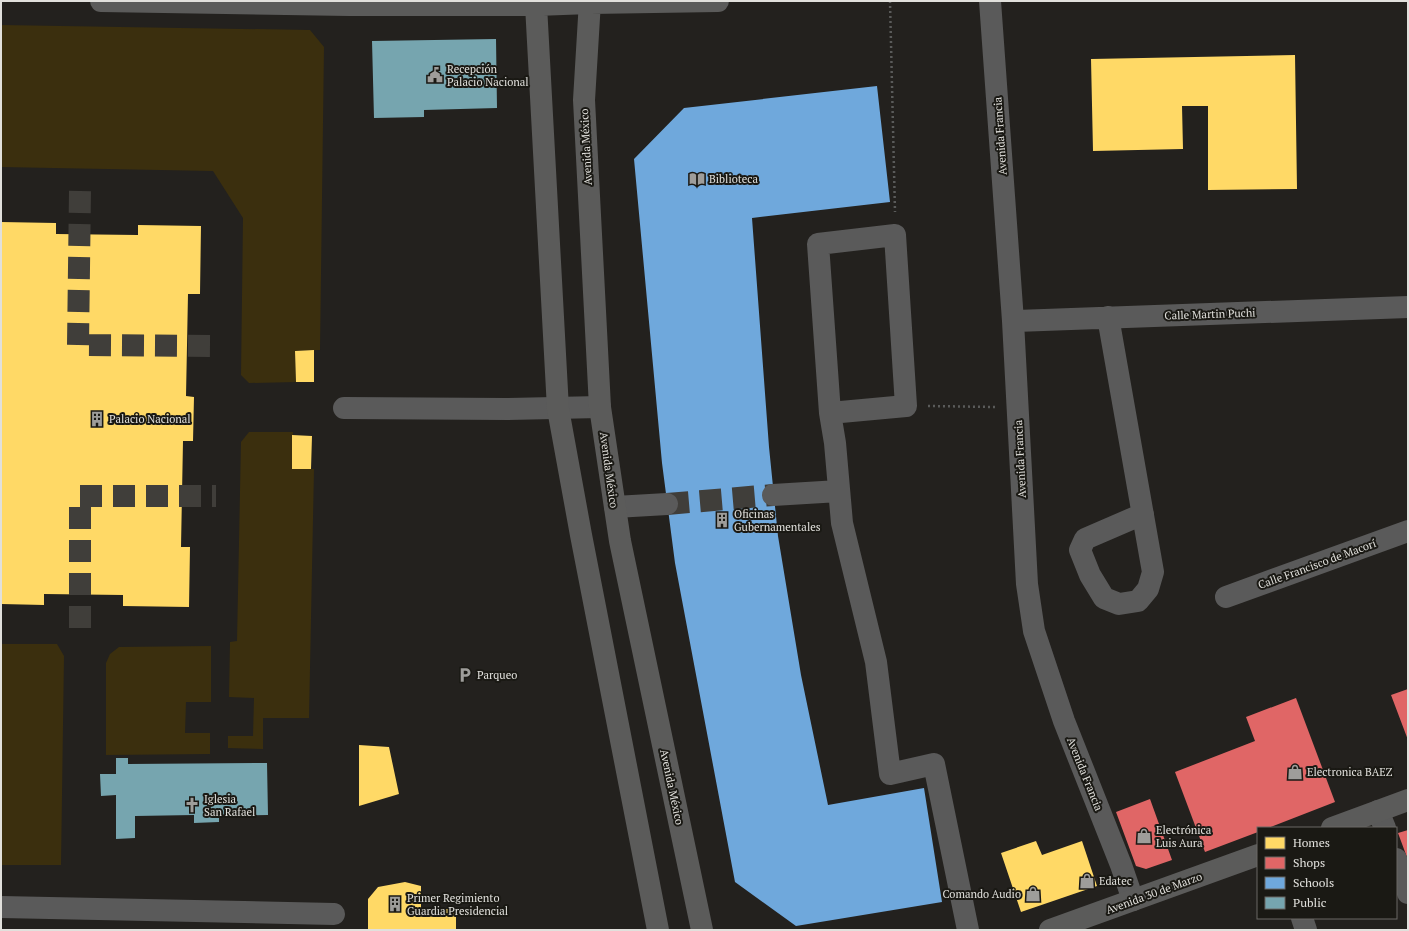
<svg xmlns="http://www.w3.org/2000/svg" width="1409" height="931" font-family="'PT Serif',serif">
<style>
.green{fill:#3b2f0e}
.homes{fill:#ffd966}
.shops{fill:#e06666}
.schools{fill:#6fa8dc}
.public{fill:#76a5af}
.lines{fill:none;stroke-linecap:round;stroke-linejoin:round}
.minor-tunnel{stroke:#403e3a;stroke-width:22;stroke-dasharray:22 11;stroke-linecap:butt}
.path{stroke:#5a5b5a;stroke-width:2.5;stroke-dasharray:2 3;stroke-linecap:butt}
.minor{stroke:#5a5a5a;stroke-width:22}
.major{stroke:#5b5b5a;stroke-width:22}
.labels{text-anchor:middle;stroke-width:4;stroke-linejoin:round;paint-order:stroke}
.poi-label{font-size:11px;fill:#e1e0dc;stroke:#1a1914;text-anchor:start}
.street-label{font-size:11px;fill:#e1e0dc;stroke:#1a1914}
</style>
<rect width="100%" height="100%" fill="#23211e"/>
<path class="green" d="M1,25l309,5 14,17 -4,303 -25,1 1,31 -47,1 -8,-8 2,-157 -30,-47 -212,-4z
M249,432h44l-1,37h22l-5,249h-46v31l-35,-1v-12h25l1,-38 -25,-1 1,-55 7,-1 4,-199z
M1,644h56l7,12 -3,209h-60z
M211,646v56h-25l-1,31h25v21l-104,1v-92l4,-9 9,-7z"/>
<path class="homes" d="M1295,55l2,134 -89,1v-84h-26l1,43 -90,2 -2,-92z
M1,222l55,1v11l82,1v-10l63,1 -1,68h-12l-2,102 8,1 -1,44h-10l-2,106h9l-1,60 -66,-1v-11l-79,-1v11l-43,-1z
M314,350v32h-18l-1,-31z
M292,435l20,1 -1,33h-19z
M359,745l30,2 10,47 -40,12z
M1036,841l6,14 40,-14 15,45 -76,26 -20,-59z
M405,882l16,4v23h35v21h-88v-31l10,-12z"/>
<path class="shops" d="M1408,689v51l-17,-45z
M1296,698l39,104 -67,26h-10v4l-53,20 -30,-80 80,-31 -9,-24z
M1150,799l22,61 -26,9 -10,-3 -20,-54z
M1408,830v30l-10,-27z"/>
<path class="schools" d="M877,86l13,116 -138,16 17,229 9,89 23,139 27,130 96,-17 18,114 -146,24 -61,-44 -60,-319 -13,-100 -28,-304 50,-51z"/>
<path class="public" d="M496,39l1,69 -73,2v7l-50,1 -2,-77z
M116,758h12v6l139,-1 1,52 -49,1v6l-25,1v-8l-59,1v22l-19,1v-44l-15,1 -1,-22h16z"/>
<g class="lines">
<path class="minor-tunnel" d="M80,191l-2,154 142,1
M667,504l106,-9
M80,628v-132h136"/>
<path class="path" d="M890,1l5,211
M928,406l67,1"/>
<path class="minor" d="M990,1l23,320 14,263 7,47 30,90 57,144 12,35
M1108,317l45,255 -5,17 -10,12 -19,3 -15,-6 -14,-23 -10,-25 5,-11 58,-25
M1013,321l395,-14
M344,408l162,1 94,-2
M830,413l76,-7 -11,-171 -77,9 12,169 5,30 7,80 34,139 14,112 44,-10 34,166
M773,495l66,-4
M615,507l52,-3
M1226,597l182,-66
M1378,811l7,17
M1396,859l12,34
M1,907l333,7
M1302,918l4,12"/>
<path class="major" d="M101,1l248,4h187l54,-2 128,-2
M534,1l2,4 22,404 23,126 77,395
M590,1l-6,99 16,307 20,134 82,389
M1332,828l76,-28
M1050,930l208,-75"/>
</g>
<defs>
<symbol id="civic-bare" viewBox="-9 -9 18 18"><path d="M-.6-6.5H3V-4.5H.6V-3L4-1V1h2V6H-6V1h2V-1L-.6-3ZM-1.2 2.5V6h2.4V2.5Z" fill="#9e9d9a" stroke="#1a1914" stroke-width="2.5" paint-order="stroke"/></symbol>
<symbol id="library-bare" viewBox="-9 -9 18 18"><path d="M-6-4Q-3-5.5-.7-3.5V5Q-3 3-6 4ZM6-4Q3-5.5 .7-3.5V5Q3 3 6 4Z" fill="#9e9d9a" stroke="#1a1914" stroke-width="2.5" paint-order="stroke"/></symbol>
<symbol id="building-bare" viewBox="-9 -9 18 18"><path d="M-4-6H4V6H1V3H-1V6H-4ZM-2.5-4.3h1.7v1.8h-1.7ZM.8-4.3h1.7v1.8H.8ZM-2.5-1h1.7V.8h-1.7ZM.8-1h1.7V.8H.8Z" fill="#9e9d9a" stroke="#1a1914" stroke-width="2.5" paint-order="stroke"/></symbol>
<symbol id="parking-bare" viewBox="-9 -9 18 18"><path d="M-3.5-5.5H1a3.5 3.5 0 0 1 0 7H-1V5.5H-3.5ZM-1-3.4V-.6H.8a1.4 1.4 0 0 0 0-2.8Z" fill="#9e9d9a" stroke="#1a1914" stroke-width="2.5" paint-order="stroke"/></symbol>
<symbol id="shop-bare" viewBox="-9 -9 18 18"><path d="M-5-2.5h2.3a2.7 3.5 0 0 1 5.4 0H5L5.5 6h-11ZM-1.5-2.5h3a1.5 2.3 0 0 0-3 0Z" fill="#9e9d9a" stroke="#1a1914" stroke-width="2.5" paint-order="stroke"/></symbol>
<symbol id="church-bare" viewBox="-9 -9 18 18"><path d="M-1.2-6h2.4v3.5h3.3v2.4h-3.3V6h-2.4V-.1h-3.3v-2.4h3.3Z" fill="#9e9d9a" stroke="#1a1914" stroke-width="2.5" paint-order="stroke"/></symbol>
</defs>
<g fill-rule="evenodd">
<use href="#civic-bare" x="424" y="64" width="22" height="22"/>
<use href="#library-bare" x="686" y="168" width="22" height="22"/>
<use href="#building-bare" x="86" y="408" width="22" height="22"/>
<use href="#building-bare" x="711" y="509" width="22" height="22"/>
<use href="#parking-bare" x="454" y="664" width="22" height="22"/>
<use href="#shop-bare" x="1284" y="761" width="22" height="22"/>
<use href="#church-bare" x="181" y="794" width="22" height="22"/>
<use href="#shop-bare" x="1133" y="825" width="22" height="22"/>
<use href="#shop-bare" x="1076" y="870" width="22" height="22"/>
<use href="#shop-bare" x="1022" y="883" width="22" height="22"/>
<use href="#building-bare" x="384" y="893" width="22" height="22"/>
</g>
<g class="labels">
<g class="poi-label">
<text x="447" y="73">Recepción<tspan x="447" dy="13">Palacio Nacional</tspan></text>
<text x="709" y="183">Biblioteca</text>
<text x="109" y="423">Palacio Nacional</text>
<text x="734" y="518">Oficinas<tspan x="734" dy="13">Gubernamentales</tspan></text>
<text x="477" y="679">Parqueo</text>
<text x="1307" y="776">Electronica BAEZ</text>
<text x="204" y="803">Iglesia<tspan x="204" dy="13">San Rafael</tspan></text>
<text x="1156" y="834">Electrónica<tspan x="1156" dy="13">Luis Aura</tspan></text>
<text x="1099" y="885">Edatec</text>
<text x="1021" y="898" text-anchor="end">Comando Audio</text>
<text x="407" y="902">Primer Regimiento<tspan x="407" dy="13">Guardia Presidencial</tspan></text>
</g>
<g class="street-label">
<text transform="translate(1000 136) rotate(-94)" y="4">Avenida Francia</text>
<text transform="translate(586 147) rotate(-93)" y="4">Avenida México</text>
<text transform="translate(1210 314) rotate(-2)" y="4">Calle Martin Puchi</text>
<text transform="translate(1020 459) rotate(-93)" y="4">Avenida Francia</text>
<text transform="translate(609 470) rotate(82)" y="4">Avenida México</text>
<text transform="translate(1317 564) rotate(-20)" y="4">Calle Francisco de Macorí</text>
<text transform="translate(1085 774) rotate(68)" y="4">Avenida Francia</text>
<text transform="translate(672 787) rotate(78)" y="4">Avenida México</text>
<text transform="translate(1154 893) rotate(-20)" y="4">Avenida 30 de Marzo</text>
</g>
</g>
<rect width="1409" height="931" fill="none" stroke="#e1e0dc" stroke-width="4"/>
<rect x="1257" y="827" width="140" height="92" fill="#1a1914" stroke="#6a6964"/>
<rect x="1265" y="837" width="20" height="12" fill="#ffd966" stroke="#6a6964"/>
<text x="1293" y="847" font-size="12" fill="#e1e0dc">Homes</text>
<rect x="1265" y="857" width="20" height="12" fill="#e06666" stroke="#6a6964"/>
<text x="1293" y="867" font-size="12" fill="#e1e0dc">Shops</text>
<rect x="1265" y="877" width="20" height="12" fill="#6fa8dc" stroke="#6a6964"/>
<text x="1293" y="887" font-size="12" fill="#e1e0dc">Schools</text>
<rect x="1265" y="897" width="20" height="12" fill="#76a5af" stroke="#6a6964"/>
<text x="1293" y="907" font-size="12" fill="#e1e0dc">Public</text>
</svg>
